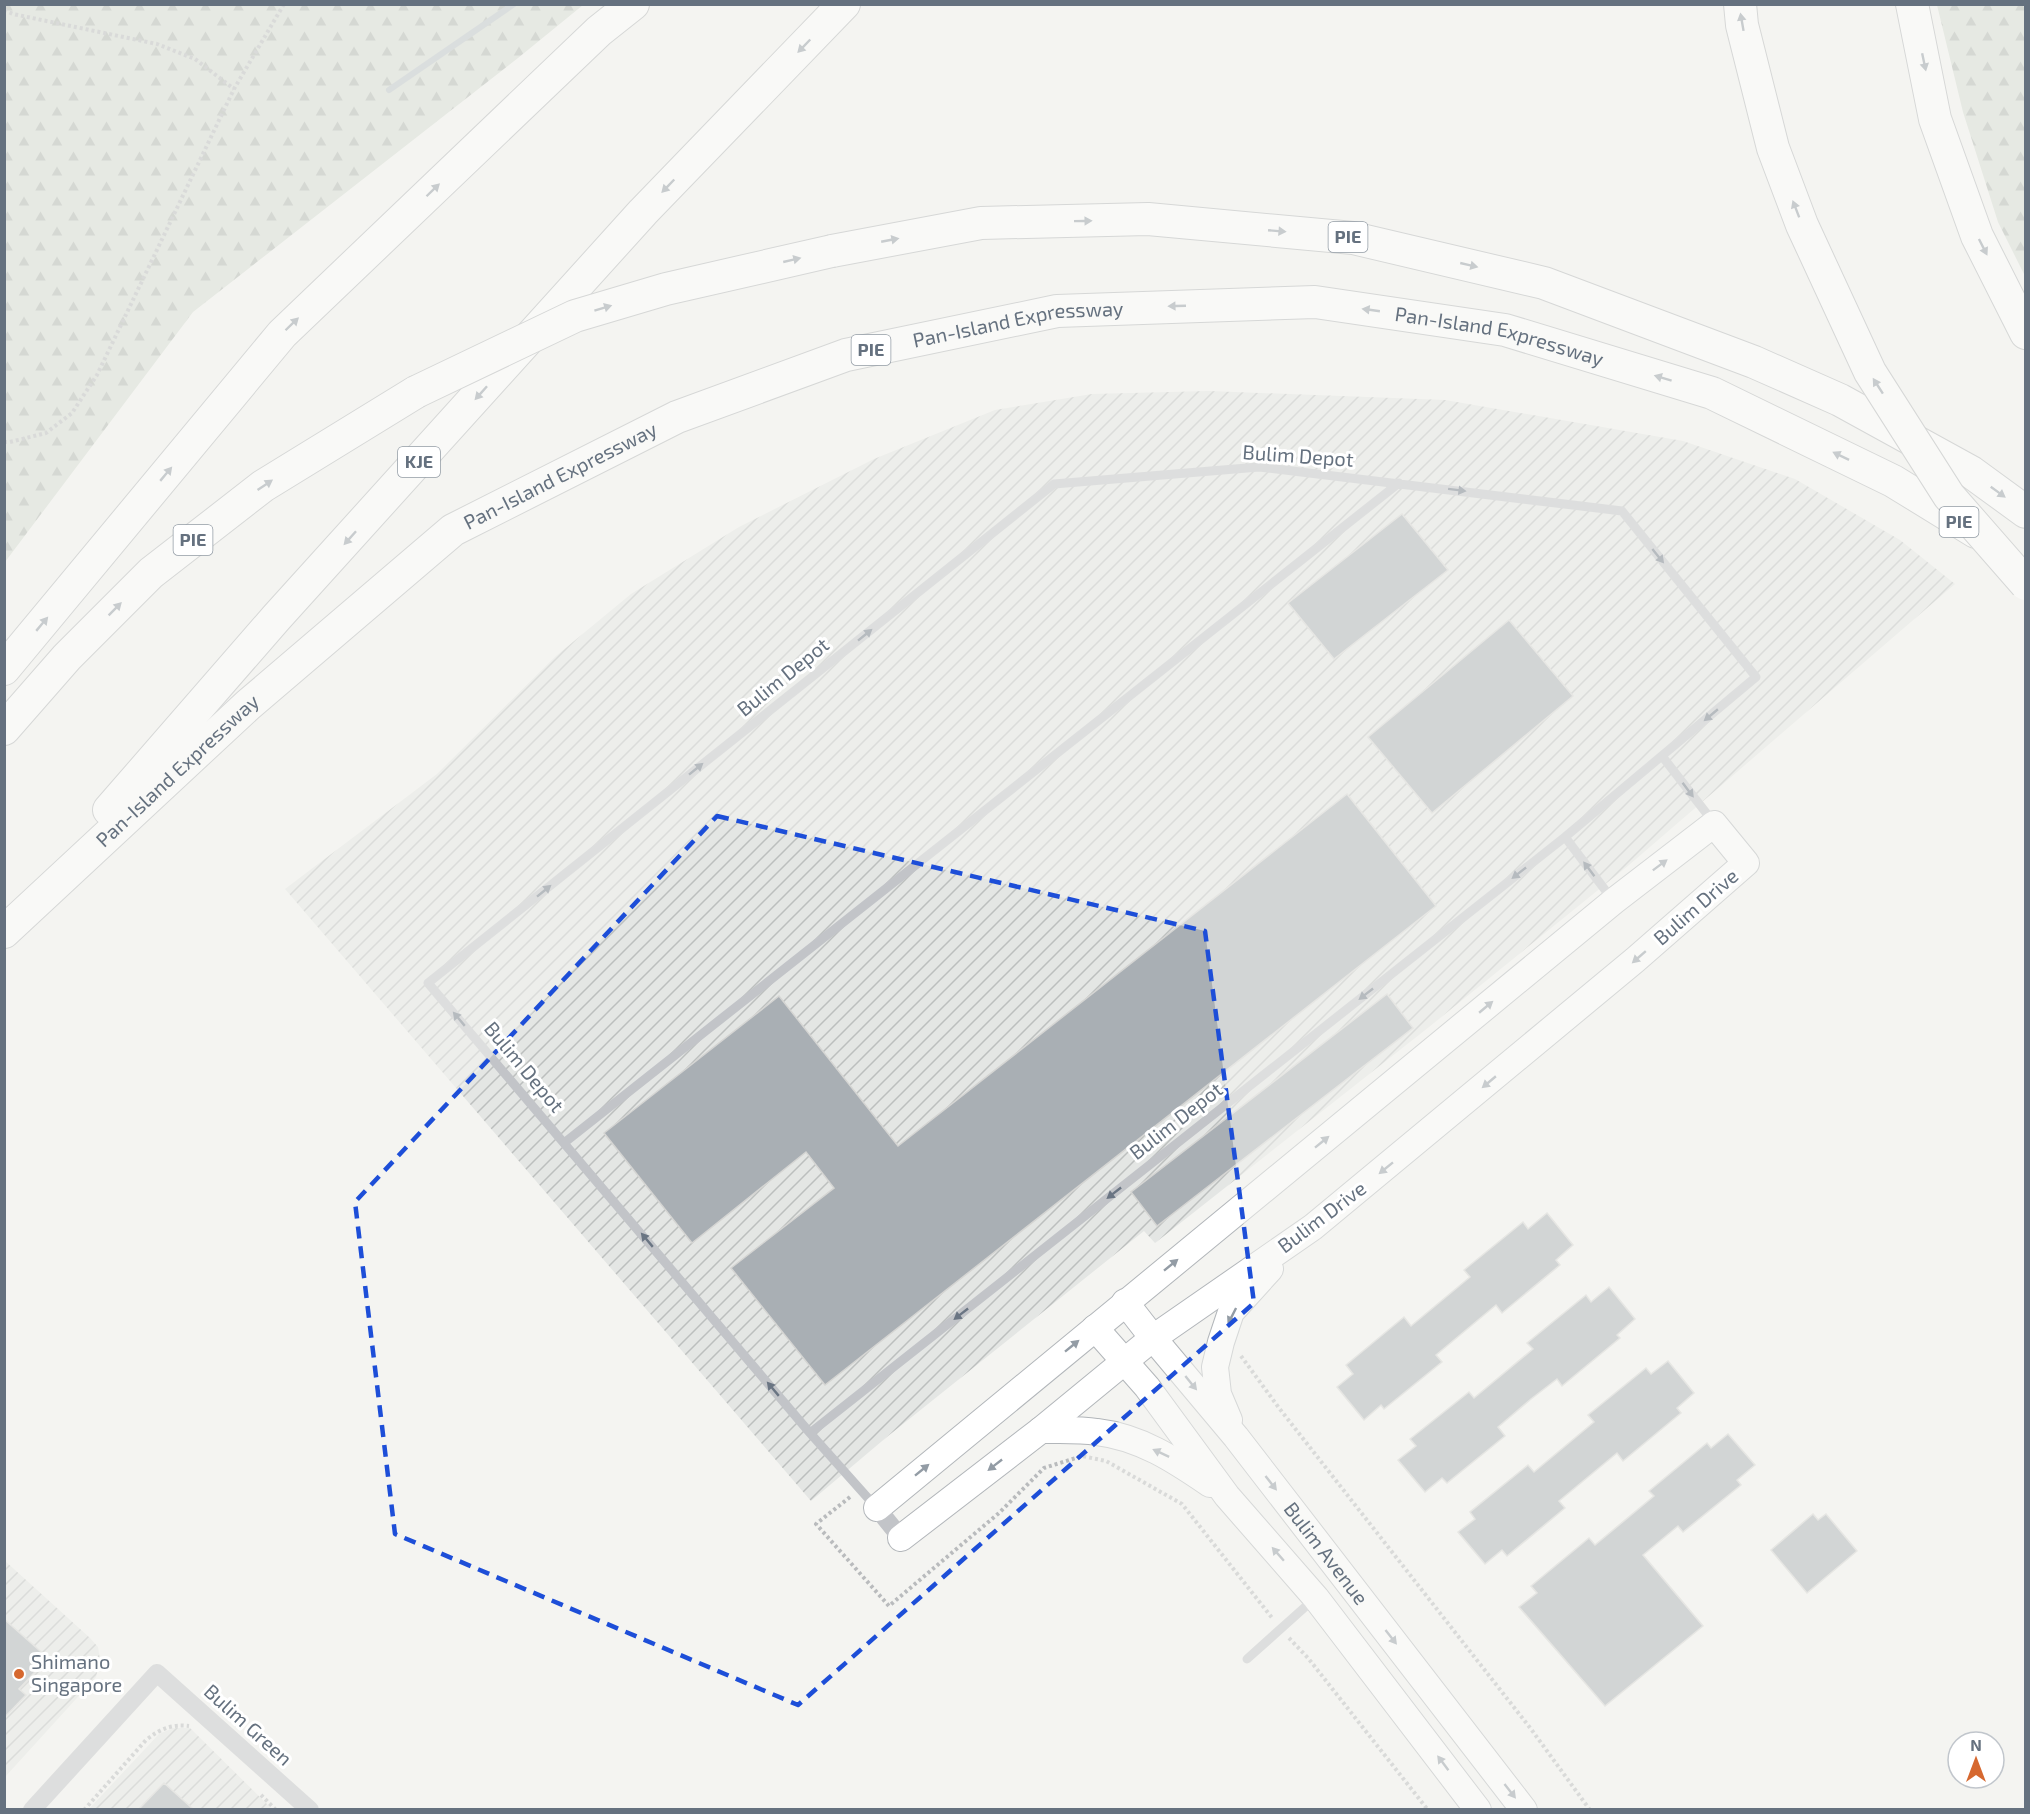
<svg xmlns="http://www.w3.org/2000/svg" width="2030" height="1814" font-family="'Exo 2',sans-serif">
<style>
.industrial{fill:url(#industrial-furrows)}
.forest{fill:url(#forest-firs)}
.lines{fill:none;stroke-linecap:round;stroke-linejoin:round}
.stream{stroke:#bbc3c8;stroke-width:6}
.building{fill:#a9afb4;stroke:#d5d5d3;stroke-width:1.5}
.secondary-casing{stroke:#b2b6ba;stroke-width:28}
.highway-casing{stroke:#b2b5b8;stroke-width:34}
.path{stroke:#b9bbbd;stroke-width:4;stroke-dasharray:3 3;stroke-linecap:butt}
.lane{stroke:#c2c4c8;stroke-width:9}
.street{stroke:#c2c4c8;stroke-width:18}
.secondary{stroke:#fff;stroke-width:26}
.highway{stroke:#fff;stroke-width:32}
.highway-bridge-casing{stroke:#b2b5b8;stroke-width:34;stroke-linecap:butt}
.highway-bridge{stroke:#fff;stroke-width:32}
.oneway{fill:#939ca5}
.oneway2{fill:#6a7583}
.marked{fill:none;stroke:#1d4ed8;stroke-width:4.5;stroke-dasharray:12 8;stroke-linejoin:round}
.poi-dot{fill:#d6682f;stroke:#fff;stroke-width:2}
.labels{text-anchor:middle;stroke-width:6;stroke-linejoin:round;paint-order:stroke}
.shield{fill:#fff;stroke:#939ca5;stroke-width:1.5}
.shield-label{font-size:18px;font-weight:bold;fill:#65717f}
.street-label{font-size:20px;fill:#65717f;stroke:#fff}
.poi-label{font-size:20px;fill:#65717f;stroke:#fff;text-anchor:start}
</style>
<defs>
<pattern id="industrial-furrows" width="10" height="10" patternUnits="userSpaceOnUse" patternTransform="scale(1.5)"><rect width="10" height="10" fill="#e4e6e4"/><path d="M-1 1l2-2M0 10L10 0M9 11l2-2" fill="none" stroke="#bcbfbe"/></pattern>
<pattern id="forest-firs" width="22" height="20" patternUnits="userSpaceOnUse" patternTransform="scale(1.5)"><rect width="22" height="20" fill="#d4dbd2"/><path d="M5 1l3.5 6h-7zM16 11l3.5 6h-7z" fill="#b0b6b0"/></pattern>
</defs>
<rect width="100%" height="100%" fill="#f4f4f1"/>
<path class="industrial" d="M1209,391l236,9 238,41 112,38 105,61 55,44 -326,281 -200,162 -274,216 -11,-12 -256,205 -77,65 -526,-612 152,-115 119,-118 75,-62 108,-67 135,-68 121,-49 97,-16z
M4,1560l86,78 8,9 2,13 -4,17 -91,100z
M173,1728h17l82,81 -184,1 71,-76z"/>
<path class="forest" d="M5,4h578v1l-65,53 -325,254 -188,250z
M1937,5h88v271l-27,-54 -35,-110z"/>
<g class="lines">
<path class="stream" d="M389,90l125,-86"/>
</g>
<path class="building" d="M1402,514l46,56 -114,89 -46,-56z
M1509,620l64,76 -141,117 -64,-76z
M1347,794l89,112 -611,479 -94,-117 103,-80 -28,-36 -114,91 -88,-110 175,-137 119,150z
M1387,994l26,34 -256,198 -26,-34z
M1547,1213l26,32 -17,15 4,5 -58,48 -6,-8 -60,50 6,7 -58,47 -3,-4 -17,15 -27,-33 16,-13 -7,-9 58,-48 7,9 59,-49 -6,-7 59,-48 5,7z
M1609,1287l26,32 -18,16 3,3 -58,48 -5,-7 -26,20 -33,28 7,9 -58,47 -5,-5 -17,14 -27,-32 18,-14 -6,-7 59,-47 5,6 59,-49 -6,-6 59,-48 5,7z
M1668,1361l26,32 -17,15 4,5 -58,48 -6,-8 -58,48 6,7 -58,48 -5,-6 -17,14 -27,-32 17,-13 -5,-7 58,-47 6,7 60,-50 -6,-7 58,-47 5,6z
M1728,1434l27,31 -18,15 4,5 -58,47 -5,-6 -35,29 60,71 -98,80 -86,-99 18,-14 -6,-7 58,-48 6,7 59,-49 -5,-5 58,-48 4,5z
M1813,1514l5,6 8,-6 31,37 -50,42 -36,-43z
M4,1619l44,39 -29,31 7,6 -22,23z
M164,1783l29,26h-54z"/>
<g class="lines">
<defs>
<g id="secondary">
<path id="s1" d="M1125,1302l28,36 83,99 288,373"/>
<path d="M1095,1328l52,59 80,109 89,102 162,212"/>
<path d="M1229,1420l-11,-26 -3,-27 6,-25 10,-30 39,-43"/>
<path d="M1041,1430c19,0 38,-1 56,2 43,5 78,28 113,52"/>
<path d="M877,1508l737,-607 100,-77 32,39 -111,97 -322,267 -160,111 -112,92 -140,108"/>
</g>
<g id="highway">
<path d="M1912,4l23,115 42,117 49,97"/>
<path d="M832,251l149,-28 167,-4 205,19 191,45 210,79 86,38 131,72 55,40"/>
<path d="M4,669l278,-335 317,-303 34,-27"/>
<path d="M4,729l63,-72 84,-84 112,-87 153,-94"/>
<path d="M109,810l167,-192 367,-406 201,-208"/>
<path id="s2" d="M4,932l244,-227 205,-175 224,-113 169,-62 211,-44 258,-9 190,28 207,63 181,88 83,51"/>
</g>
</defs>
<use href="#secondary" class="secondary-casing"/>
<use href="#highway" class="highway-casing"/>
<path class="path" d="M4,10l9,4 144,30 38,15 39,30
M4,442h6l36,-9 26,-20 25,-38 137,-286 50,-85
M1241,1356l38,52 252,321 59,81
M850,1497l-34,27 73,82 110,-93 45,-45 38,-12 24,5 76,43 91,115
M1289,1638l19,20 120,152
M261,1795l15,15
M84,1810l62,-70c14,-11 25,-16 43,-14"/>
<path class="lane" d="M1662,756l52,67
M1565,837l47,62
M564,1143l835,-660
M810,1433l755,-596 191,-160 -134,-166 -363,-44 -205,17 -626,499 382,450 65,73
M1247,1659l67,-60"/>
<path class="street" d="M877,1508l24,30
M32,1810l125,-137 153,137"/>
<use href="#secondary" class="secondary"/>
<use href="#highway" class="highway"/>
<defs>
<path id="highway-bridge" d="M1740,4l2,21 31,123 29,77 68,147 79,124 77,88
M416,392l159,-76 91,-27 166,-38"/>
</defs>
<use href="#highway-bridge" class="highway-bridge-casing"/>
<use href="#highway-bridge" class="highway-bridge"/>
</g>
<defs><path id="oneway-solid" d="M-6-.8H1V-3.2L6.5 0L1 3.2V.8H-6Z" transform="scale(1.5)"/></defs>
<g class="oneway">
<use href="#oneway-solid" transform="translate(1742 22) rotate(-100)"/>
<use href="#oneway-solid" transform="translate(804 46) rotate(134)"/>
<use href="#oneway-solid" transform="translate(1924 62) rotate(78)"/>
<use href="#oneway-solid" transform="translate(668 186) rotate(134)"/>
<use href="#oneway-solid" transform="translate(433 190) rotate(-44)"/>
<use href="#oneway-solid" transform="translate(1796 209) rotate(-111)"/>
<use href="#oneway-solid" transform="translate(1083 221) rotate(-1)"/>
<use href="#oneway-solid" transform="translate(1277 231) rotate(5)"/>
<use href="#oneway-solid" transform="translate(890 240) rotate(-11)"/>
<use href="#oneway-solid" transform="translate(1983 247) rotate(63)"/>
<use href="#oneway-solid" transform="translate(792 260) rotate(-13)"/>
<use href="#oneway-solid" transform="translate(1469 265) rotate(13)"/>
<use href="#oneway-solid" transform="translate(1177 306) rotate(178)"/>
<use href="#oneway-solid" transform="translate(603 308) rotate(-17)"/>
<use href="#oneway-solid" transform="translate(1371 310) rotate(-172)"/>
<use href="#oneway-solid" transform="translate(292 324) rotate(-44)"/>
<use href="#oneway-solid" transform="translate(1663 378) rotate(-163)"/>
<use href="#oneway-solid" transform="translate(1878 386) rotate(-123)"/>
<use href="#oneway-solid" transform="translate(481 393) rotate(132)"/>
<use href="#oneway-solid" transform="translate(1841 456) rotate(-154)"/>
<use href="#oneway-solid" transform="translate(166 474) rotate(-50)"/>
<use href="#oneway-solid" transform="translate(265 485) rotate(-34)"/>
<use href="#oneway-solid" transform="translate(1998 492) rotate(36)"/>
<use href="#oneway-solid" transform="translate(350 538) rotate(132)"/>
<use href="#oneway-solid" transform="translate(115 609) rotate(-45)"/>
<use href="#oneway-solid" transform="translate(42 624) rotate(-50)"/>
<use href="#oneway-solid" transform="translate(1660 865) rotate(-37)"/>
<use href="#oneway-solid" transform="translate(1639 957) rotate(139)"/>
<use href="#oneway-solid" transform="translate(1486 1007) rotate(-40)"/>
<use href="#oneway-solid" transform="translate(1489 1082) rotate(140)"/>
<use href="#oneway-solid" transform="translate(1322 1142) rotate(-39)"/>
<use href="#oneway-solid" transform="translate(1386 1168) rotate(141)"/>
<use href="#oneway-solid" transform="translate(1171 1265) rotate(-39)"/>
<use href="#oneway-solid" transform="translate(1232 1316) rotate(117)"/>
<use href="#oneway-solid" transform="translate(1072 1346) rotate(-39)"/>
<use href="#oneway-solid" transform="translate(1191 1383) rotate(51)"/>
<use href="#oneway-solid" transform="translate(1161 1453) rotate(-155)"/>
<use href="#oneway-solid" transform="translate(995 1465) rotate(142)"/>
<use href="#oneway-solid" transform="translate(922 1470) rotate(-39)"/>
<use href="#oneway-solid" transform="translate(1271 1483) rotate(52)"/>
<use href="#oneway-solid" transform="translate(1278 1554) rotate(-131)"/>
<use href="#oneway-solid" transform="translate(1391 1637) rotate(52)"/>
<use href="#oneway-solid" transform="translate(1443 1763) rotate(-127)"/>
<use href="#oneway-solid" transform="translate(1510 1791) rotate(52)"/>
</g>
<g class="oneway2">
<use href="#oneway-solid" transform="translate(1457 490) rotate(7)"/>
<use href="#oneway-solid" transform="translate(1658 556) rotate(51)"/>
<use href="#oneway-solid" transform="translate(865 635) rotate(-39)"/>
<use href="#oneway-solid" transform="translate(1711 715) rotate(140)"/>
<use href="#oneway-solid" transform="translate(696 769) rotate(-39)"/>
<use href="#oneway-solid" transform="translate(1688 790) rotate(53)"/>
<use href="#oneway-solid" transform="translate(1589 869) rotate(-127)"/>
<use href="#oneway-solid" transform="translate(1519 873) rotate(142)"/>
<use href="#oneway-solid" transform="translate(544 891) rotate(-39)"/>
<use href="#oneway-solid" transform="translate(1366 994) rotate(142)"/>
<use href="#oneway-solid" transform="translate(459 1019) rotate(-130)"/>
<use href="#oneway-solid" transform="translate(1114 1193) rotate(142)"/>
<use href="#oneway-solid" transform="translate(647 1240) rotate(-130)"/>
<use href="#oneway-solid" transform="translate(961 1314) rotate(142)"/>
<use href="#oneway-solid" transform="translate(773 1389) rotate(-130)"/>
</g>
<path d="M0 0H2030V1814H0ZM717,816l488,115 49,372 -456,402 -403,-171 -40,-332z" fill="#f4f4f1" fill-opacity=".55" fill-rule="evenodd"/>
<path class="marked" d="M717,816l488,115 49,372 -456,402 -403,-171 -40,-332z"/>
<circle class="poi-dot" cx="19" cy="1674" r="6"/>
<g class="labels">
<g class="shield">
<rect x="1328.5" y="222" width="39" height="30" rx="4.5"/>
<rect x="851.5" y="335" width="39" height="30" rx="4.5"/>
<rect x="398" y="447" width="42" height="30" rx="4.5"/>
<rect x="1939.5" y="507" width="39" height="30" rx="4.5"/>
<rect x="173.5" y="525" width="39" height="30" rx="4.5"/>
</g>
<g class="shield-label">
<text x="1348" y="243">PIE</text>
<text x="871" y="356">PIE</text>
<text x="419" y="468">KJE</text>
<text x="1959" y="528">PIE</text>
<text x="193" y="546">PIE</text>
</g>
<g class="street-label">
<text dy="7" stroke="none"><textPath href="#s2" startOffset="1209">Pan-Island Expressway</textPath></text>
<text dy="7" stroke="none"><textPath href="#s2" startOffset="1695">Pan-Island Expressway</textPath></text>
<text transform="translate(1298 456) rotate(4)" y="7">Bulim Depot</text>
<text dy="7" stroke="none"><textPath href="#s2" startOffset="723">Pan-Island Expressway</textPath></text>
<text transform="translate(783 677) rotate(-39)" y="7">Bulim Depot</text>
<text dy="7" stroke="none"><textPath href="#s2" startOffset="237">Pan-Island Expressway</textPath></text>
<text transform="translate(1696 907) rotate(-41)" y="7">Bulim Drive</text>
<text transform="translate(524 1067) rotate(50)" y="7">Bulim Depot</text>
<text transform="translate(1176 1121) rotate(-38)" y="7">Bulim Depot</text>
<text transform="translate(1322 1217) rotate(-37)" y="7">Bulim Drive</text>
<text dy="7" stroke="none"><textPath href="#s1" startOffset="322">Bulim Avenue</textPath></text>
<text transform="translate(248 1725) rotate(42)" y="7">Bulim Green</text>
</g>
<g class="poi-label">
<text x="31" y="1669">Shimano<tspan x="31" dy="23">Singapore</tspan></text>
</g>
</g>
<rect width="2030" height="1814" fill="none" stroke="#65717f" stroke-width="12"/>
<g transform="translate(1976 1760)"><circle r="28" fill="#ffffff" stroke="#c1c6cc" stroke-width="1.5"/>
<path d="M0-4.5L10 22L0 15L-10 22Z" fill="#d6682f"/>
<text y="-9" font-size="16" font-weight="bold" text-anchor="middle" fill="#65717f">N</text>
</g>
</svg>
